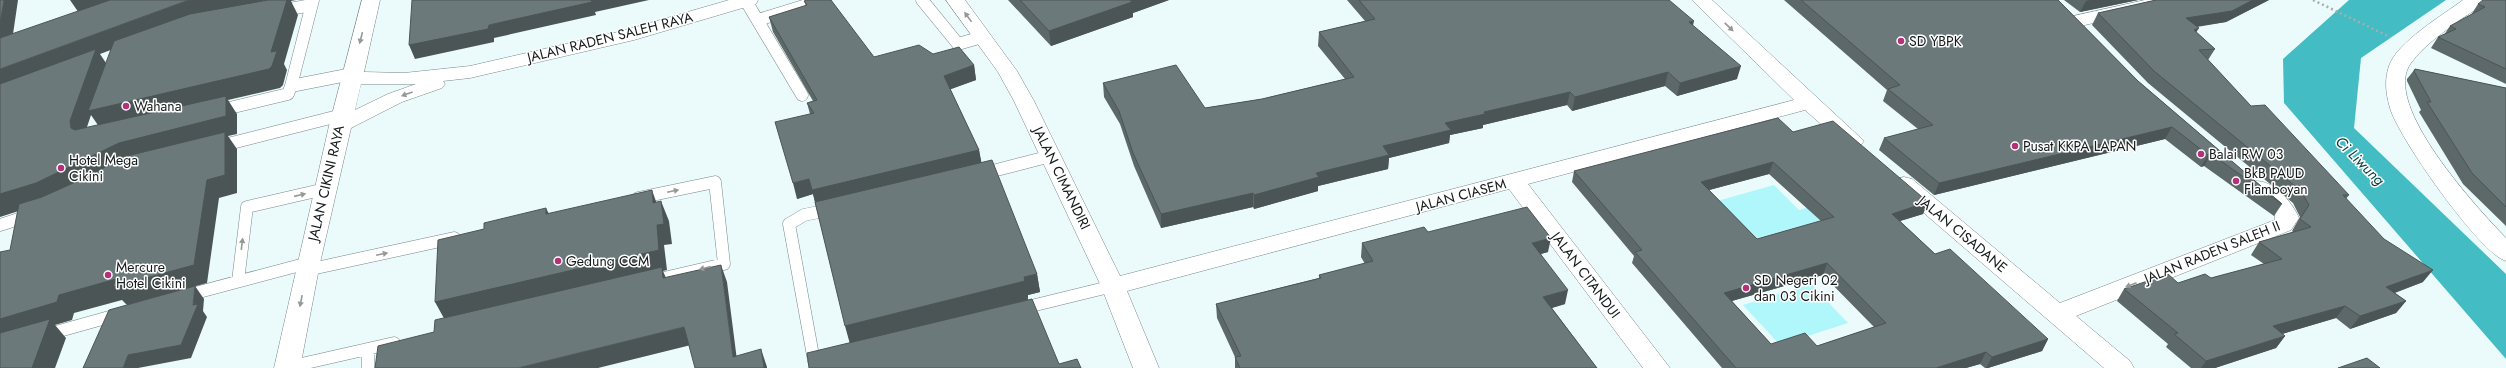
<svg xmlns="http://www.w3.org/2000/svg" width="2506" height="368" font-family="Jost,sans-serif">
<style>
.green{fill:#b0f7fc}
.water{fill:#43bcc4}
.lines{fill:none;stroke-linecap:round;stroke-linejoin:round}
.lane-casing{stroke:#798788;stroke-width:13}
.street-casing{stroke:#798788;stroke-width:1}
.secondary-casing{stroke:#798788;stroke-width:1}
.path{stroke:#a3afb0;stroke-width:2.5;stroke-dasharray:2 3;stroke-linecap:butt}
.lane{stroke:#fff;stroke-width:12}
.street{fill:#fff;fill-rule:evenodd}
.secondary{fill:#fff;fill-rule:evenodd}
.wall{fill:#5d6869;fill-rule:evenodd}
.shaded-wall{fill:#4c5555;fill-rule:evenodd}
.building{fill:#6c797a;stroke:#4c5555;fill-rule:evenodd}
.oneway{fill:#959898}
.poi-dot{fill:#b43179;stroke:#fff;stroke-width:1.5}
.labels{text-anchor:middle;stroke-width:3;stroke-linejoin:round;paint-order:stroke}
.street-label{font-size:14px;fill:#141919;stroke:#fff}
.poi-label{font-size:14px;fill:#141919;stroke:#fff;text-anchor:start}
.water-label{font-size:15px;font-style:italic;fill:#0c4347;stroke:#fff}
</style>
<rect width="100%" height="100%" fill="#ebfbfc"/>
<path class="green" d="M1774,185l25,25 31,-9 13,13 -89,25 -37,-38z
M1811,284l37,39 -68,22 -37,-40z"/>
<path class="water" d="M2349,0h97l-85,58 -7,70 152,146v85l-222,-256 -1,-44z"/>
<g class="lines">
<defs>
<path id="lane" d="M922,0l36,44 24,-7
M746,1l56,94
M279,11l32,-6
M758,20l65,-20
M291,86l22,-86
M217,111l71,-17 3,-8 61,-12
M216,147l126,-32
M981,174l70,-18
M638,198l77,-16 9,82 -73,17
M0,225l31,-10
M307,270l147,-32
M238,281l9,-74 78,-18
M184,296l124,-33
M1019,309l94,-23
M45,335l75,-21
M368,349v19
M821,360l-7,1 -25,-137 15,-9 29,-6
M288,367l106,-24"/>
<path id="street" d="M946,0h19l52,71 17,30 86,175 674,-176 -102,-100h20l152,141 -4,5 -7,2 -7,-2 -41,-36 -277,74 142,184h-27l-134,-179 -382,102 32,77h-26l-32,-82 -87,-185 -16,-29z
M2145,0h34l-2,4 -101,23 -7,-2 -3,-4 3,-4z
M2463,0h21c-5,8 -15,14 -23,19 -17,13 -37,26 -50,44 -31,41 68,147 95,175v23c-26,-7 -108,-124 -116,-153 -4,-14 -6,-27 -1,-42 8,-24 54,-51 74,-66z
M1904,177l8,2 148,124 215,-83v-7l-28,-26 3,-5c20,-6 42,19 49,36l-8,12 -215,86 54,45 4,7h-30l-208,-179 -3,-5 3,-5z"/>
<path id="secondary" d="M362,0h18l-16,72 40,1 66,-7 152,-35 107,-31h29l-2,4 -122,36 -164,38 -27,3 2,3 -3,4 -40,14 -51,26 -31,135 -20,105h-26l55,-242zM361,84h55l-28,10 -33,16z"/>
</defs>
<use href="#lane" class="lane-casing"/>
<use href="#street" class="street-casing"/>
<use href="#secondary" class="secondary-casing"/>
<path class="path" d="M2313,0l77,37"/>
<use href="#lane" class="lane"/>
<use href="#street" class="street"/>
<use href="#secondary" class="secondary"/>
</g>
<path class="wall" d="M1008,0h161l-36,13v4l-82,29z
M1347,0h322l24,26 44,53 -60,17 -12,-10 -93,25 -5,-6 -84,20v3l-33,7 -1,8 -60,15 -1,11 -70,17v5l-64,18 -1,-2 -92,21 -27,-62 -14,-42 -16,-27 -1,-14 102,25 57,-9 83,-20 -27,-33 1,-14 46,-11z
M1784,0h274l80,81 144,123 -8,12 -70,-50 -3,1 -36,-28 -231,56 -55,-45 5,-12 34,-9 -35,-28 4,-11z
M2064,0h74l-58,12z
M2156,0h113l-43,22 -29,5 -1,5 19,17 -7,11 43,46 98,89 -3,4 77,83 -28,11 11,8 -10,12 -46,16 -14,-11 -54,16 3,2 -9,12 -61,20h-24l-25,-21 2,-3 -51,-43 7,-12 54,-6 33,-5 53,-14 -13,-9 8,-13 34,-10 -1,-1 8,-14 -7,-14 -145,-120 -56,-58 6,-12z
M2506,0v84l-75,-36 7,-11 6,-2 6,-9 21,-11 7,-11z
M804,1l70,56 59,-3 41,11 2,15 -26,9 29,61 2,12 56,112 3,18 -12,3v5l-47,11 78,53 22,4 -231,-25 -37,-149 -16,5 13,-85 -3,-11 6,-2 -40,-69 -4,-15 37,-11z
M2415,69l91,19v138l-43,-42 -44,-72 2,-2 -14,-29v-2z
M1793,132l135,70 -5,12 -23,7 35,33 113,85 -6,12 -54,17h-3l-5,-4 -14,4h-244l-90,-105 2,-7 -62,-74 2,-11zM1769,174l52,47 -64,18 -48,-49zM1823,275l51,52 -57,19 -46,-2 -39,-43z
M1428,232l120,20 -7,2 24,50 -13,4 45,60h-362v-11l-18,-39 -1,-14 103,-26v-3l46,-11 -4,-7 1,-14z"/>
<path class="shaded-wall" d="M4,0h14l-6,41 -12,4v-22z
M70,0h55l-44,16z
M191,0h105l-5,1 7,14 -14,49 3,6 -4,15 -3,3 -52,12 9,14v20l-9,2 9,13v44l-18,5 -12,85 -80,22 -5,-5 -48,13 -2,7 -17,5 11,13 -11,30h-23l-32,-27v-22l50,-118 -50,16v-23l102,-63 -11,-16 -8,24 -83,-48v-22l186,-68zM197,18l-89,48 -8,-12z
M591,0h58l-54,12 1,3 -102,23v4l-79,17 -6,-14 80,-20z
M1129,0h40l-36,13v4l-82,29 -2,-15z
M2090,0h48l-58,12 6,-11z
M2253,0h16l-43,22 -47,7 7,-11z
M1694,21l-3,13 -2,-12z
M2199,28l-7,11 2,-9z
M974,65l2,15 -30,11 -2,-15z
M1741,66l-4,13 -60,17 3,-13z
M1668,72l-3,14 -93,25 3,-14z
M1570,92l-3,13 -84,20v3l-33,7 -1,8 -60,15 -1,11 -70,17v5l-64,18v-14l62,-22 67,-27 62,-23 39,-11z
M2172,127l-7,12 -231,56 5,-12z
M979,150l3,15 -166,41 -3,-12 -16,5 -4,-16 16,-4z
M2211,154l-7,12 -3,1 7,-12z
M1773,162l-4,12 -71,19 3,-11z
M652,190l7,20 -6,-7z
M1253,193v14l-92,21v-14z
M661,201l8,20 3,23 -8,1 3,25 -4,1 6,14 -223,37 -11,-20 222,-77z
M1928,202l-5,12 -36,11 5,-11z
M546,208l10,20 -10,-14z
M1551,238l-3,14 -19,5 3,-14z
M1827,263l-4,12 -102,29 3,-11z
M721,265l6,17 11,86 -5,-11z
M2433,270l-10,12 -46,17 9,-12z
M1037,274l3,18 -12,3v5l-178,44 -5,-18z
M195,286l9,13 -1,12 4,6 -16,41 -53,10h-15l5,-13 65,-50z
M1568,290l-3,14 -24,7 2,-14z
M2406,301l-10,12 -46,16 10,-13z
M2345,306l-9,12 -71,21 8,-13z
M684,327l7,18 -93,23h-80z
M2285,336l-9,12 -61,20h-14l5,-7z
M2048,339l-6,12 -54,17h-2l6,-11z
M761,349l6,18v1h-3z
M1986,352l-6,12 -14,4h-30z"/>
<path class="building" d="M0,0h4l-4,23z
M110,0h81l-5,1 -186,68v-31z
M268,0h19l-16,52 6,-1 -5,15 -3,3 -181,42 26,-70 76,-27z
M412,0h179l1,2 -103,23 -1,4 -79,16z
M807,0h24l43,57 45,-12 14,9 26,-7 15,18 -30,11 35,74 -167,40 -3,-11 -16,4 -18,-61 39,-9 -7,-10 10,-3 -48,-83 38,-12 -3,-4z
M1020,0h110l2,2 -83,29z
M1359,0h310l25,21 -5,1 52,44 -61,17 -12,-11 -93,25 -5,-5 -86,20 1,2 -40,9 6,7 -68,16 6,9 -73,18 3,4 -65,18 -1,-2 -92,21 -28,-61 -14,-42 -16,-28 73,-18 29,43 57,-9 92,-22 -35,-45 56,-13z
M1801,0h257l80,81 144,123 -71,-50 -3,1 -36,-28 -233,56 -55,-45 49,-13 -45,-36 12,-4z
M2156,0h97l-21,11 -46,7 13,10 -5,2 21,19 -16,1 52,56 14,-1 84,90h-6l41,44 49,31 -47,17 20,14 -46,15 -15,-10 -72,20 12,10 -79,25 -32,-27 4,-1 -54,-44 44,-15 10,9 27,-9 6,4 71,-19 -23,-17 52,-15 -11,-8 9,-14 -8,-14 -147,-120 -56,-58z
M2483,0h23v69l-68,-32 18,-8 -6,-3 35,-19 -7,-3z
M96,49l-26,72 1,7 4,2 151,-34v20l-107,27 -83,40 -36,11v-110z
M2415,69l91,19v119l-34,-34 -45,-71h4l-17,-31z
M1778,118l15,14 40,-11 95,81 -36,12 43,40 15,-5 98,90 -56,18 -6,-5 -50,16h-200l-101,-116 7,-2 -68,-79zM1773,162l61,55 -77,22 -56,-57zM1827,263l59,60 -69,23 -12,-13 -34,11 -47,-51z
M225,132v43l-18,5 -13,85 -81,22 3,-8 -57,16 -2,7 -57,17v-67l10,-2 9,-46 23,-7 47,-21 34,-19z
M992,160l45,114 -13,3 1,4 -180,45 -30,-124z
M652,190l1,13 8,-2 3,23 -7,1 2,25 -224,52 3,-62 46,-11v-6l62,-15v6z
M1527,207l24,31 -19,5 36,47 -25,7 54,71h-357l-5,-11 6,-1 -25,-52 105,-26 -2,-3 54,-14 -11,-18 62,-16 4,5z
M721,265l12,92 28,-8 3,19h-69l-11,-41 -166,41h-143l3,-22 56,-14 1,-12 227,-53 1,11z
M195,286l-2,19 5,-1 -17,41 -53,10 -5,13h-40l26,-58z
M1032,299l27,65 18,-5 4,9h-272l-2,-15z
M50,319l-18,49h-32v-35z
M2367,358l13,10h-42z"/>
<defs><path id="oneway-solid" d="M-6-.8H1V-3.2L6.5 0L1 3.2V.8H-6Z"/></defs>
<g class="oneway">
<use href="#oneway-solid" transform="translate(968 17) rotate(-126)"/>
<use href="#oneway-solid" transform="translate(1729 27) rotate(44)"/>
<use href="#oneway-solid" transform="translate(361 38) rotate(104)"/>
<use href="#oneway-solid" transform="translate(407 94) rotate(160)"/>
<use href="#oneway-solid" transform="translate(673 191) rotate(-12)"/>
<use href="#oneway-solid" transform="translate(300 195) rotate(-13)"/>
<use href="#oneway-solid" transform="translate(242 244) rotate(-83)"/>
<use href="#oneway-solid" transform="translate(382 254) rotate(-12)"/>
<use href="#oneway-solid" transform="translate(705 268) rotate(167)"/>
<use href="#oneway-solid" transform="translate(2131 285) rotate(159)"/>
<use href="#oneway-solid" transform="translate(301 301) rotate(101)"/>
</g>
<g class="poi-dot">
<circle cx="1901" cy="41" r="4"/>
<circle cx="126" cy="106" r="4"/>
<circle cx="2015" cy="146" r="4"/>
<circle cx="2201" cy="154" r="4"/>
<circle cx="61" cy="168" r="4"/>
<circle cx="2236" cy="181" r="4"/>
<circle cx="558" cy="261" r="4"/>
<circle cx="108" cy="275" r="4"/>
<circle cx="1746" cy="288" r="4"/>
</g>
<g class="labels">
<g class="street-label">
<text transform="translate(610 37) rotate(-14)" y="5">JALAN RADEN SALEH RAYA</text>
<text transform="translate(1062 178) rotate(64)" y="5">JALAN CIMANDIRI</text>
<text transform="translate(326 183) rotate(-77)" y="5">JALAN CIKINI RAYA</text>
<text transform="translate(1461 195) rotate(-15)" y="5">JALAN CIASEM</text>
<text transform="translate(1963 234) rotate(40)" y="5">JALAN CISADANE</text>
<text transform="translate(2212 252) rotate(-22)" y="5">JALAN RADEN SALEH II</text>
<text transform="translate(1586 275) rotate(53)" y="5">JALAN CITANDUI</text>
</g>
<g class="poi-label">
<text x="1909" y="46">SD YBPK</text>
<text x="134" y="111">Wahana</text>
<text x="2023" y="151">Pusat KKPA LAPAN</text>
<text x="2209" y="159">Balai RW 03</text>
<text x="69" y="165">Hotel Mega<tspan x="69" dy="16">Cikini</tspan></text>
<text x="2244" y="178">BkB PAUD<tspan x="2244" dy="16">Flamboyan</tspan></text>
<text x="566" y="266">Gedung CCM</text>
<text x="116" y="272">Mercure<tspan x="116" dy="16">Hotel Cikini</tspan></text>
<text x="1754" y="285">SD Negeri 02<tspan x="1754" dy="16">dan 03 Cikini</tspan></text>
</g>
<g class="water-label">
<text transform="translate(2360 161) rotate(45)" y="5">Ci Liwung</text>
</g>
</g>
</svg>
